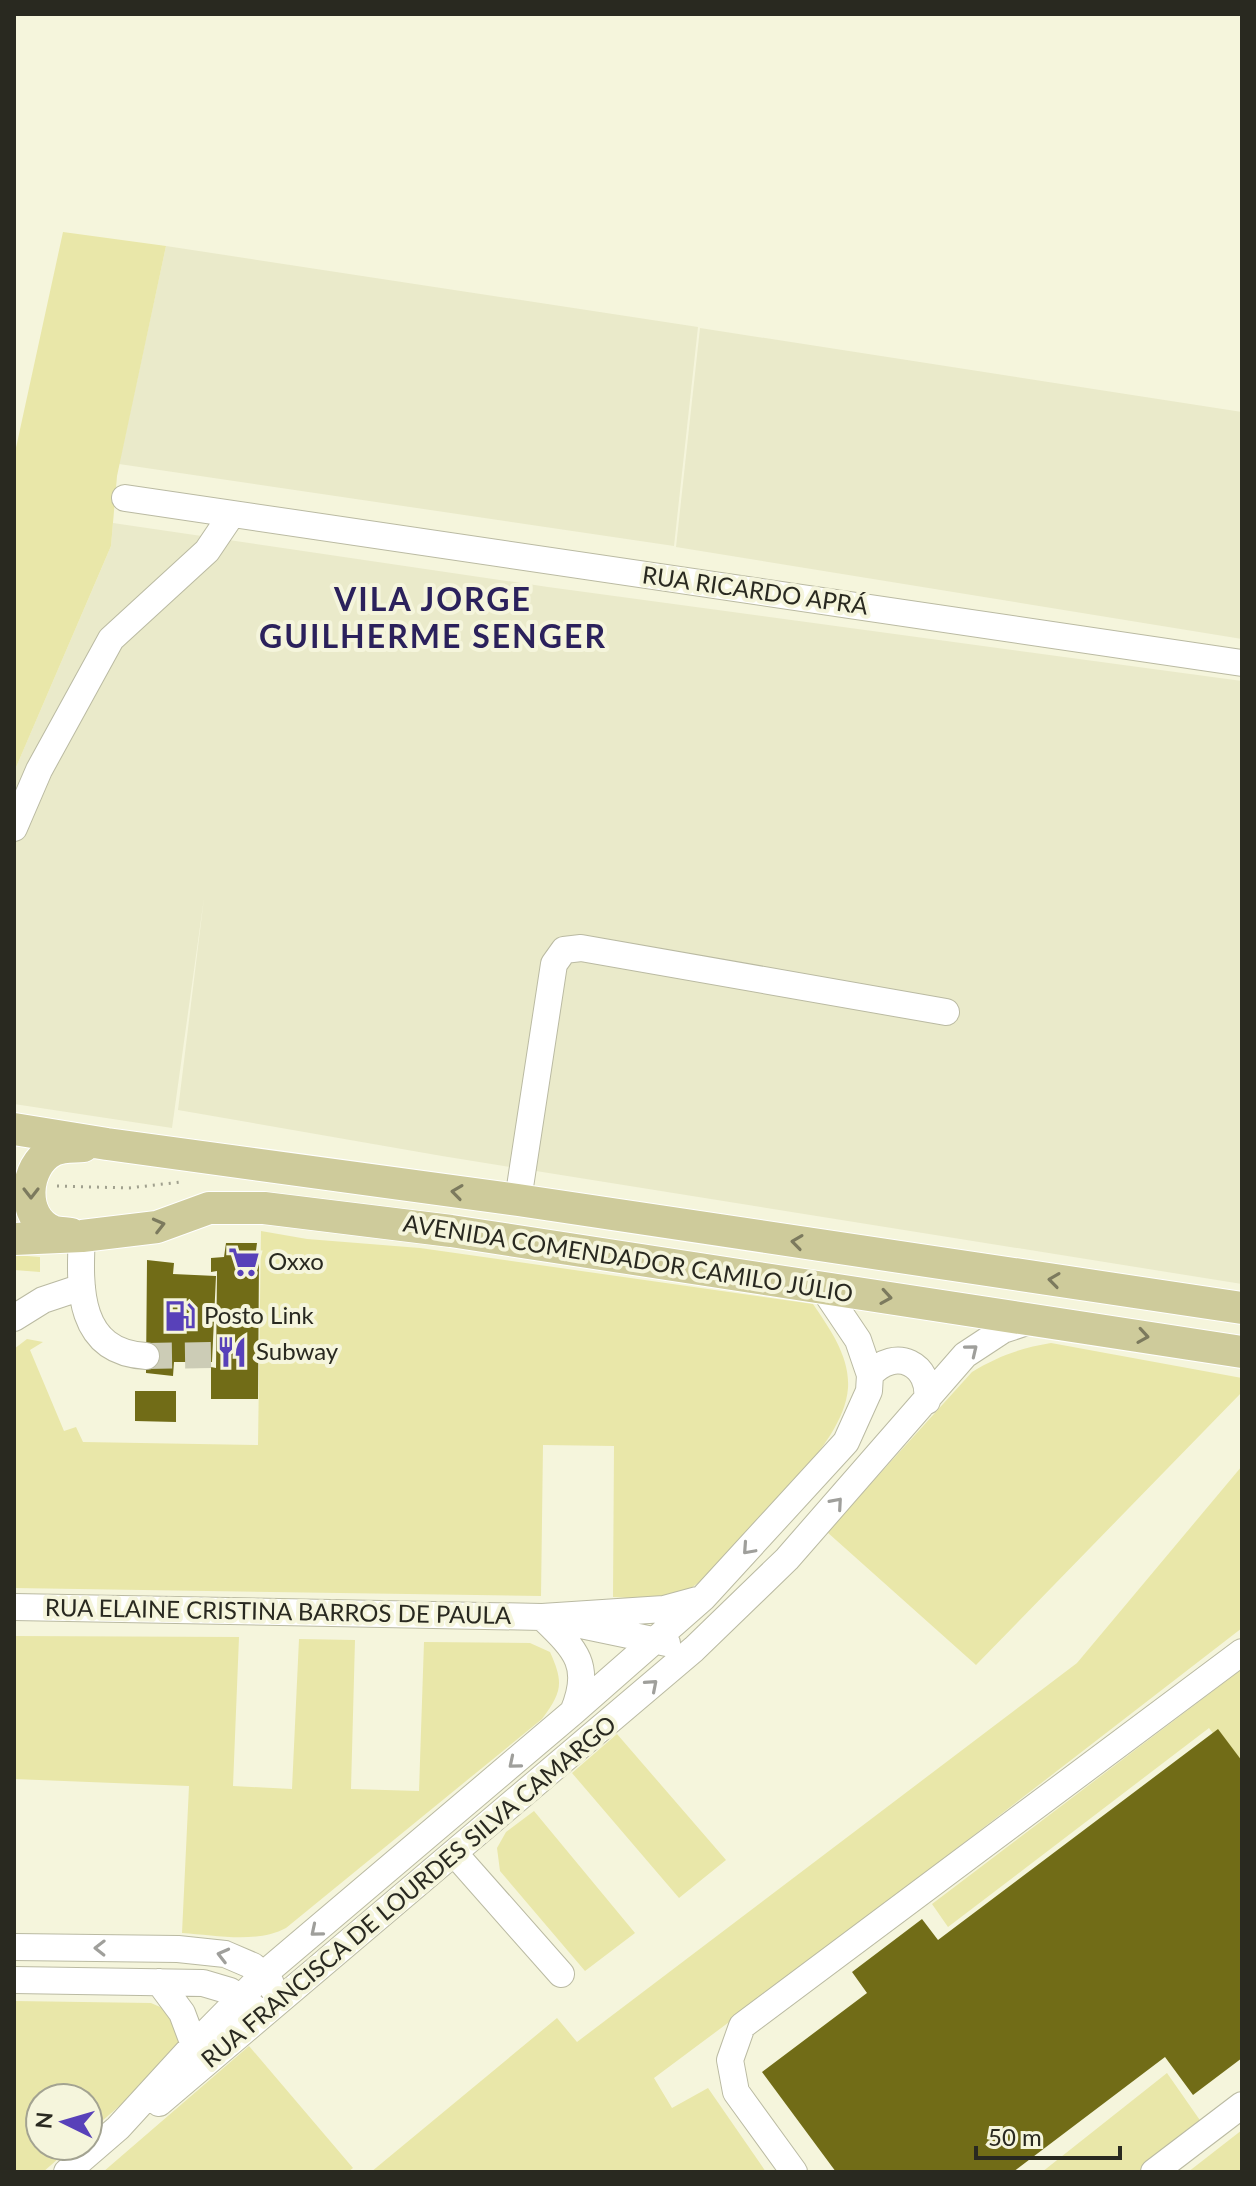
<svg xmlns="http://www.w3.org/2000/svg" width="1256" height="2186" font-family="Lato,sans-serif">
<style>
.built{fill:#eaeaca}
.green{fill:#e9e7a9}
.building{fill:#716c17}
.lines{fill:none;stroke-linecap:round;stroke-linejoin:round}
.minor-tunnel{stroke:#ccccb6;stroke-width:26;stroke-dasharray:26 13;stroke-linecap:butt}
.minor-casing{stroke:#babaa2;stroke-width:28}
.major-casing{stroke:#fff;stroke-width:34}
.path{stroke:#a0a08e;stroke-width:3;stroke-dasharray:2 6;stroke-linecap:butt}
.minor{stroke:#fff;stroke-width:26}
.major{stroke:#cecb9b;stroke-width:32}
.oneway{stroke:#7c7a5e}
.oneway2{stroke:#9f9f9b}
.labels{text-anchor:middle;stroke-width:8;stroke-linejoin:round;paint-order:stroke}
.street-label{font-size:24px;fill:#292920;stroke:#f5f5dc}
.poi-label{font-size:24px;fill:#292920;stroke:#f5f5dc;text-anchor:start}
.district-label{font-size:32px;font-weight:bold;letter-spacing:2px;fill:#2b215c;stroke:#f5f5dc}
</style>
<rect width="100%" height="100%" fill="#f5f5dc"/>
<path class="built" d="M166,246l532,81 -24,219 -555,-82z
M700,328l542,84v227l-566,-92z
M113,523l435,64 694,94v603l-800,-128 -264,-46 26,-212 -32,230 -158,-24v-332l97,-226z"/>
<path class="green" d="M63,232l103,14 -49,230 -6,70 -97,226v-315z
M261,1231l46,8 113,9 393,56c17,25 37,53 35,84 -1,16 -9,33 -17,46 -18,29 -45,54 -68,79 -22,24 -53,68 -83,81 -21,9 -45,4 -67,3l1,-151 -71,-1 -2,151 -527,-8v-239l13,-10 16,3 -13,8 34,81 12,-4 7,15 175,3z
M14,1255l26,2v15l-26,-2z
M1051,1343l191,35v14l-266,273 -149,-133 145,-160c26,-16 49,-24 79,-29z
M1242,1466v162l-431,333 -157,117 18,30 36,-20 58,84h-395l186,-154 20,24 500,-379z
M14,1636l225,1 -6,149 59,3 7,-150 56,1 -4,149 68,2 5,-149 106,1 20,9c14,31 12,40 -8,67l-256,209c-30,16 -71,7 -104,5l7,-147 -175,-7z
M1242,1669v103l-33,-44 -261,199 -16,-23z
M617,1734l109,126 -47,38 -107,-125z
M534,1811l101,122 -50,38 -85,-100 -3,-23 9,-16z
M14,2001l137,2 16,7 13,29 -7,21 -85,73v-35h-48v48h33l-30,26h-29z
M249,2046l104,122 -5,4h-245z
M1167,2073l37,53 -61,46h-101z
M1242,2130v42h-54z"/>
<path class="building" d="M226,1243h31l-2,15 4,-1 -1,142h-47v-32l5,1 1,-97 -6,1v-14l13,-1z
M147,1260l27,3 -1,11 43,2 -4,86h-38l-1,14 -27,-3z
M135,1391h41v31l-41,-1z
M1218,1729l24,32v297l-49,37 -28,-38 -152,115h-177l-74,-100 105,-79 -15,-21 70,-53 16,21z"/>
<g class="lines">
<path class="minor-tunnel" d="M146,1356l66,-1"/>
<defs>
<path id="minor" d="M125,498l1117,165
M14,828l25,-58 72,-131 96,-88 25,-37
M518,1200l36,-236 10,-14 17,-2 365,64
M82,1236c-3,53 -4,116 64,120
M14,1318l29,-18 39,-13
M870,1375c25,-29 62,-11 57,26
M14,1607l528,10 122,-8 33,-9
M542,1617c33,32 51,48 31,95
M576,1624l91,19
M455,1854l106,120
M14,1947l164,2 47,5 28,12 16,13 4,10
M14,1980l189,3 27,8 23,16
M159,1982l23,31 12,32
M159,2103l535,-454 93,-90 178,-204 38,-25 30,-10
M67,2172l51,-44 76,-83 70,-71 309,-262 130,-114 143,-156 23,-51 1,-16 -12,-35 -35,-52
M794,2172l-58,-80 -6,-32 12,-34 500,-374
M1154,2172l88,-67"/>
<path id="major" d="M14,1129l93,15 411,56 724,108
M71,1234c-6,-1 -14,-1 -19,-3 -32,-14 -28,-65 0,-80 8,-5 21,-4 31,-5
M14,1239l68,-3 75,-9 52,-19h55l187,23 791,121"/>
</defs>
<use href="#minor" class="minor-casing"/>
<use href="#major" class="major-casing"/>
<path class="path" d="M57,1186l72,2 52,-6"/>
<use href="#minor" class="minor"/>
<use href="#major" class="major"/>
</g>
<defs><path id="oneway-chevron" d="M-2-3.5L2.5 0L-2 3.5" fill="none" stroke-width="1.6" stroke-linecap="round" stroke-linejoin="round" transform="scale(2)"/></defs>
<g class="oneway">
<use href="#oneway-chevron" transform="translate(457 1192) rotate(-172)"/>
<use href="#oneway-chevron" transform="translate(31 1193) rotate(90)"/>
<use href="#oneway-chevron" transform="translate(159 1225) rotate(-14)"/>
<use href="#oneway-chevron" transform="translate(797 1242) rotate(-172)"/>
<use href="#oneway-chevron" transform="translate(1054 1280) rotate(-172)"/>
<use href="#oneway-chevron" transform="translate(886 1297) rotate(9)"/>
<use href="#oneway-chevron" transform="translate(1143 1336) rotate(9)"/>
</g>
<g class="oneway2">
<use href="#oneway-chevron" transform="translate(972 1350) rotate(-39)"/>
<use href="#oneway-chevron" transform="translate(837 1503) rotate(-49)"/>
<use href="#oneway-chevron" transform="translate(748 1549) rotate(132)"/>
<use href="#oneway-chevron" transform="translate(652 1685) rotate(-41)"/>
<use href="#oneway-chevron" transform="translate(514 1763) rotate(140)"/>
<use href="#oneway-chevron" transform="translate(316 1931) rotate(140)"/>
<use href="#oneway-chevron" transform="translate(100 1948) rotate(-179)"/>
<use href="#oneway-chevron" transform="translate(223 1955) rotate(-166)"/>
</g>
<defs>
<symbol id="supermarket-bare" viewBox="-9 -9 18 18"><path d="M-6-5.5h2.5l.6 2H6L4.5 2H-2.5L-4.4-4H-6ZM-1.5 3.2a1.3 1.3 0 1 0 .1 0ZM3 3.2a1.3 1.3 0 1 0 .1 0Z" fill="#5841b9" stroke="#f5f5dc" stroke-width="2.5" paint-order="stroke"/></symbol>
<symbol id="fuel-bare" viewBox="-9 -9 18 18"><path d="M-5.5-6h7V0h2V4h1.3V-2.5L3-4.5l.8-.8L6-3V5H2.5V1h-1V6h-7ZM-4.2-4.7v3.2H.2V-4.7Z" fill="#5841b9" stroke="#f5f5dc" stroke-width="2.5" paint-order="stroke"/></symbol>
<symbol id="restaurant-bare" viewBox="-9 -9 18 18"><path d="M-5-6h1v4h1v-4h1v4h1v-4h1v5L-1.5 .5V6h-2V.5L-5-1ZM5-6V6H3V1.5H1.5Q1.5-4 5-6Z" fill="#5841b9" stroke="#f5f5dc" stroke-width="2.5" paint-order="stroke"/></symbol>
</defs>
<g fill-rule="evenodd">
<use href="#supermarket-bare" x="222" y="1240" width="44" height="44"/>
<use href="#fuel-bare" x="158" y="1294" width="44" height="44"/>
<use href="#restaurant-bare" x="210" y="1330" width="44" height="44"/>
</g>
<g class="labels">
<g class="street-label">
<text transform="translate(755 591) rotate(8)" y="8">RUA RICARDO APRÁ</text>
<text transform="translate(628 1259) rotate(9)" y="8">AVENIDA COMENDADOR CAMILO JÚLIO</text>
<text transform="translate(278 1612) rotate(1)" y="8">RUA ELAINE CRISTINA BARROS DE PAULA</text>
<text transform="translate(409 1892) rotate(-40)" y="8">RUA FRANCISCA DE LOURDES SILVA CAMARGO</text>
</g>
<g class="poi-label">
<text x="268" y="1270">Oxxo</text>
<text x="204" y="1324">Posto Link</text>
<text x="256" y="1360">Subway</text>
</g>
<g class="district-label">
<text x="433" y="611">VILA JORGE<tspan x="433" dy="37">GUILHERME SENGER</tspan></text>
</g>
</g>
<rect width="1256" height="2186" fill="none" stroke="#292920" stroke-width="32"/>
<g transform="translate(64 2122) rotate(275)"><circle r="38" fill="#f5f5dc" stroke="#a3a391" stroke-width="2"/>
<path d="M0-6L14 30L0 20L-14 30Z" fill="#5841b9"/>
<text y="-12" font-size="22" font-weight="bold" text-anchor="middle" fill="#292920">N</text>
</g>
<path d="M976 2146v12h144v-12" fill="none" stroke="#292920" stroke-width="4"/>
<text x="988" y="2146" font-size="24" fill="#292920" stroke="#f5f5dc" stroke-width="6" paint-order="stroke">50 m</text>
</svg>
